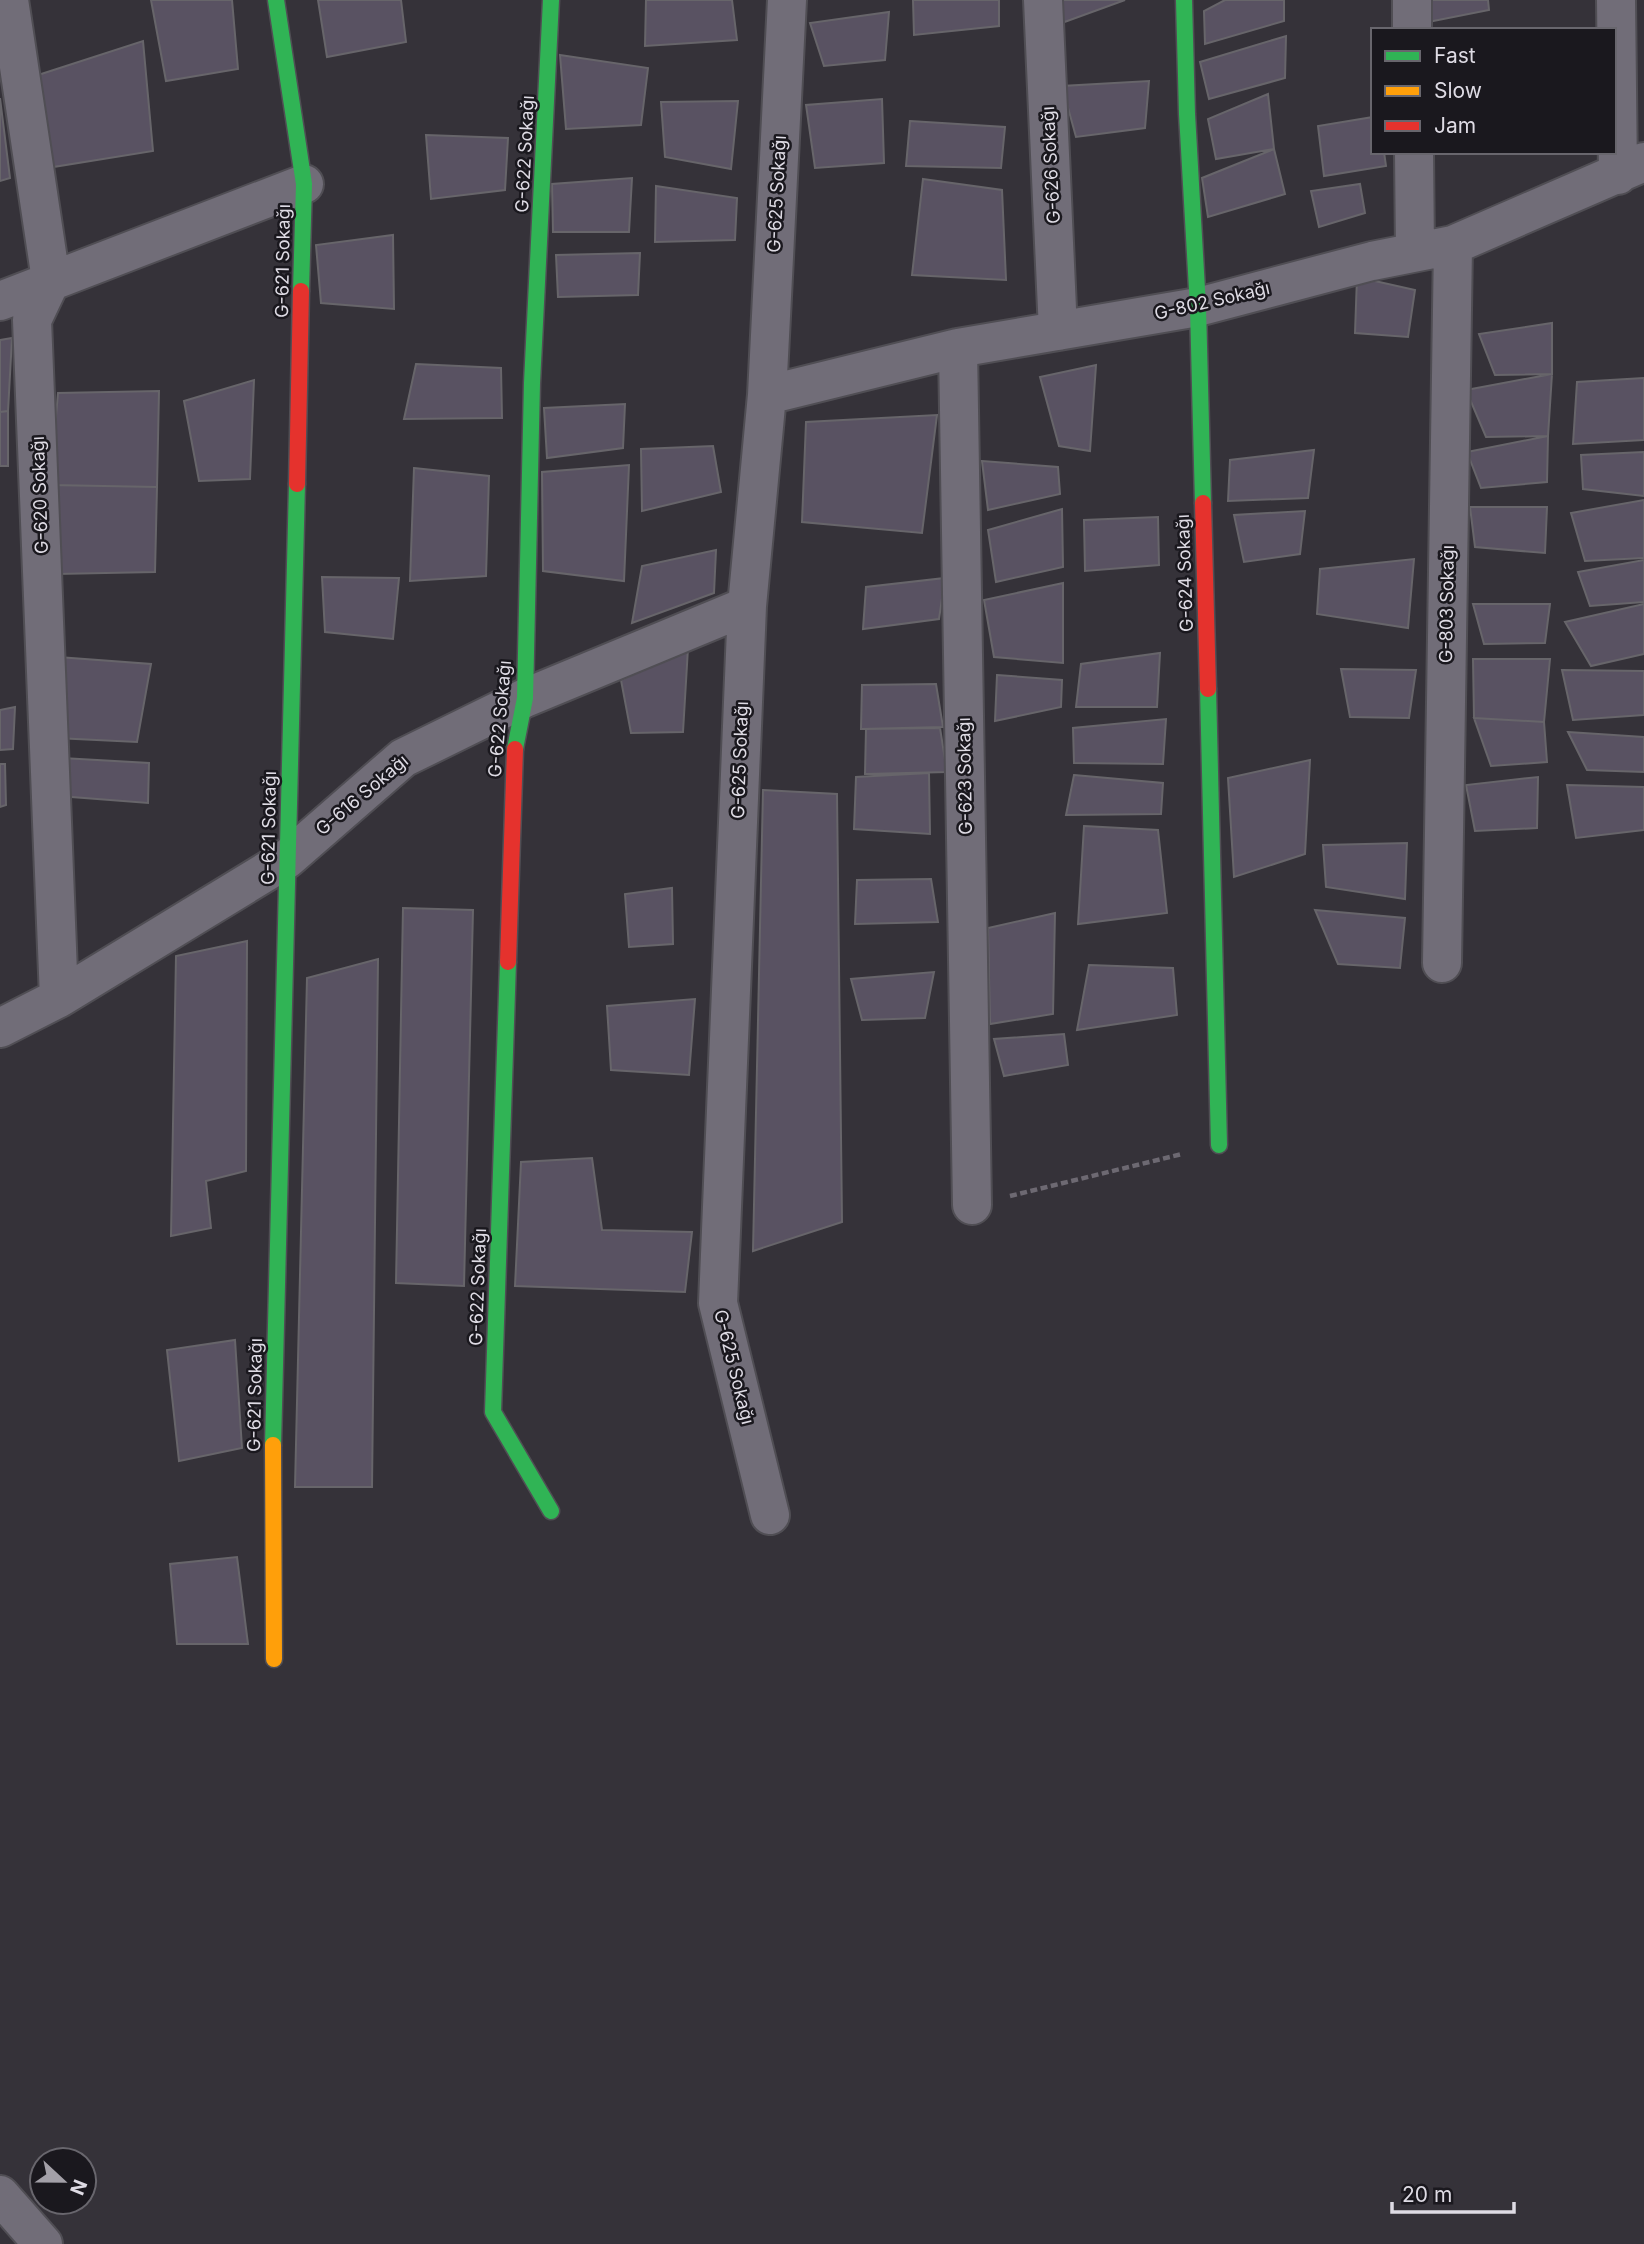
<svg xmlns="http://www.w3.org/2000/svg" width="1644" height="2244" font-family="Inter,sans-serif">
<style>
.building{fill:#595262;stroke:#67656a;stroke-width:2}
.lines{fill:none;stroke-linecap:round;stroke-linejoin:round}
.street-casing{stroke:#504e54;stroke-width:42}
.fast-casing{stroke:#504e54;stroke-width:19}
.slow-casing{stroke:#504e54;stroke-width:19}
.jam-casing{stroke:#504e54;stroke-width:19}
.path{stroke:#6d6972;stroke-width:4.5;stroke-dasharray:7 3.5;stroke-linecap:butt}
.street{stroke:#716d78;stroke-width:38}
.fast{stroke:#30b455;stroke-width:16}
.slow{stroke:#ff9f0a;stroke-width:16}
.jam{stroke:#e5322d;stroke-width:16}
.labels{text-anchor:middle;stroke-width:5;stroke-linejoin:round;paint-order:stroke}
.street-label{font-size:18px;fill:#dedbe4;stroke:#1a181e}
</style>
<rect width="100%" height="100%" fill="#353239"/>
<path class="building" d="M151,0h81l6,69 -72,12z
M318,0h83l5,42 -79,15z
M646,0h86l5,40 -92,6z
M913,0h86v26l-85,9z
M1060,0h65l-66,24z
M1225,0h59v21l-79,23 -1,-33z
M1426,0h62l1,10 -61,12z
M889,12l-4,48 -61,6 -14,-43z
M1286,36l-1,42 -76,21 -9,-37z
M143,41l10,110 -106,17 -12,-92z
M560,55l88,13 -7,57 -75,4z
M1149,81l-4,47 -69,9 -14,-51z
M1268,94l6,55 -58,10 -8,-40z
M0,98l10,80 -10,3z
M882,99l2,64 -69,5 -9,-63z
M738,101l-7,68 -66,-12 -4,-55z
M1373,117v35h11l2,14 -62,10 -6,-50z
M910,121l95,6 -4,41 -95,-2z
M426,135l82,3 -3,52 -74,9z
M1274,149l11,45 -77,23 -6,-39z
M632,178l-3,54h-76l-1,-48z
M923,179l79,11 4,90 -94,-5z
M1360,184l5,29 -46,14 -8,-36z
M656,186l81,12 -2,42 -80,2z
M393,235l1,74 -73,-6 -5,-58z
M640,253l-2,42 -80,2 -2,-42z
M1357,277l58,13 -7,47 -53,-4z
M1552,323v51l-57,1 -16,-41z
M12,338l-4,73 -8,1v-72z
M416,364l85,4 1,50 -98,1z
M1096,365l-6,86 -31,-5 -19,-69z
M1552,374l-4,62 -62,1 -20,-47z
M1644,378v62l-71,4 4,-62z
M254,380l-4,99 -51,2 -15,-80z
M159,391l-2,96 -107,-2 8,-92z
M625,404l-2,44 -76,10 -3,-50z
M8,411v55h-8v-54z
M937,415l-15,118 -120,-11 4,-100z
M1548,436l-1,46 -66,6 -14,-36z
M713,446l8,46 -79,19 -1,-62z
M1314,450l-6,48 -80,3 2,-41z
M1644,452v44l-61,-7 -2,-34z
M982,461l76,6 2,27 -72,16z
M629,465l-5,116 -81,-10 -1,-99z
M414,468l75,8 -3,100 -76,5z
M50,485l107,2 -2,85 -99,2z
M1644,500v58l-59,3 -14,-48z
M1470,507h77l-2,46 -70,-6z
M1062,509l1,58 -67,15 -8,-52z
M1305,511l-5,43 -56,8 -10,-47z
M1158,517l1,48 -74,6 -1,-51z
M716,550l-2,43 -82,30 10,-57z
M1414,559l-6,69 -91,-14 3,-45z
M1644,560v42l-54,4 -12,-34z
M322,577l77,1 -6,61 -68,-7z
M945,578l-6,41 -76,10 3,-42z
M1063,583v80l-69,-6 -10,-57z
M1473,604h77l-5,39 -61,1z
M1644,604v50l-53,12 -26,-44z
M688,648l-5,84 -52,1 -10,-53z
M1160,653l-3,54h-81l5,-43z
M58,657l93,7 -14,78 -81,-4z
M1473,659h77l-6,63 -70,-4z
M1341,669l75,1 -7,48 -59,-1z
M1562,670l82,1v44l-71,5z
M997,675l65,5 -1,27 -66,14z
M936,684l7,43 -82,2 1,-44z
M15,707l-2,42 -13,1v-40z
M1474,718l70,4 3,40 -56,4z
M1166,719l-3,45 -89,-1 -1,-35z
M940,728l7,44 -82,2 1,-45z
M1568,732l76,5v35l-57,-2z
M62,758l87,5 -1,40 -89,-7z
M1310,760l-5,94 -71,23 -6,-99z
M0,764h5l1,41 -6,2z
M929,773l1,61 -76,-5 2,-52z
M1074,775l89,8 -2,31 -95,1z
M1538,777l-1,51 -62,3 -9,-46z
M1567,785l77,2v43l-68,8z
M763,790l74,4 5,428 -89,29z
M1084,826l74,4 9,83 -89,11z
M1407,843l-2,56 -79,-12 -3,-42z
M931,879l7,43 -83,2 2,-44z
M672,888l1,56 -44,3 -4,-53z
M403,908l70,2 -9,376 -68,-3z
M1315,910l90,8 -5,50 -62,-4z
M1055,913l-2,101 -63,10 -2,-96z
M247,941l-1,230 -40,10 5,47 -40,8 5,-280z
M378,959l-6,528h-77l12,-509z
M1089,965l84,3 4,47 -100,15z
M934,972l-9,46 -63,2 -11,-41z
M695,999l-6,76 -78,-5 -4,-64z
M1064,1034l4,31 -64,11 -10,-37z
M592,1158l10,72 90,2 -7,60 -170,-6 6,-124z
M235,1340l7,108 -63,13 -12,-111z
M237,1557l11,87h-71l-7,-80z"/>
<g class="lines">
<defs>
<path id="street" d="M9,0l42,280 -19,40 27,678
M1043,0l15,331
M1412,0v30
M1616,0l2,175
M1414,152l1,100
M0,301l304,-117
M958,348l14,857
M767,395l191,-47 240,-41 174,-46 81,-16 191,-83
M1442,963l11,-718
M0,1028l59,-30 228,-139 116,-101 122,-60 222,-92
M770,1515l-52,-212 29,-697 20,-211 20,-395
M0,2195l43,49"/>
<path id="fast" d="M276,0l28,184 -3,107
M1184,0l3,114 11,193 5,196
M1208,689l11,456
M515,749l10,-51 7,-315 19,-383
M508,962l-15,450 58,99
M273,1445l24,-961"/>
<path id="slow" d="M273,1445l1,214"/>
<path id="jam" d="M297,484l4,-193
M1203,503l5,186
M508,962l7,-213"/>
</defs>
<use href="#street" class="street-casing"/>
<use href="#fast" class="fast-casing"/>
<use href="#slow" class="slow-casing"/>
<use href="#jam" class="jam-casing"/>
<path class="path" d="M1010,1196l172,-42"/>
<use href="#street" class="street"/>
<use href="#fast" class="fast"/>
<use href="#slow" class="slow"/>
<use href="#jam" class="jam"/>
</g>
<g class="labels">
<g class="street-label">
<text transform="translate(525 154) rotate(-87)" y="6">G-622 Sokağı</text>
<text transform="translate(1051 165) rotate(-93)" y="6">G-626 Sokağı</text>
<text transform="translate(777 194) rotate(-87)" y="6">G-625 Sokağı</text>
<text transform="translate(283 261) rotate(-89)" y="6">G-621 Sokağı</text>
<text transform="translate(1212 301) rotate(-13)" y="6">G-802 Sokağı</text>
<text transform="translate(40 495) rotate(-92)" y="6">G-620 Sokağı</text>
<text transform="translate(1185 573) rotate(-92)" y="6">G-624 Sokağı</text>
<text transform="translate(1447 604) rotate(-89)" y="6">G-803 Sokağı</text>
<text transform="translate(500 719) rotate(-85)" y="6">G-622 Sokağı</text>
<text transform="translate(740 760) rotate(-88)" y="6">G-625 Sokağı</text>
<text transform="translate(965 776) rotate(-91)" y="6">G-623 Sokağı</text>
<text transform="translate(362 795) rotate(-40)" y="6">G-616 Sokağı</text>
<text transform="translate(269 828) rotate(-89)" y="6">G-621 Sokağı</text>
<text transform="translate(478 1287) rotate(-88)" y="6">G-622 Sokağı</text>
<text transform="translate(734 1367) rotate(76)" y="6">G-625 Sokağı</text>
<text transform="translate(255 1395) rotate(-89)" y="6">G-621 Sokağı</text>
</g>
</g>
<rect x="1371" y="28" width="245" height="126" fill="#1a181e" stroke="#68666d" stroke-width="2"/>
<rect x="1385" y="51" width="35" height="10" fill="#30b455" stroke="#68666d" stroke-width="2"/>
<text x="1434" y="63" font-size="21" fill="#dedbe4">Fast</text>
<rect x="1385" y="86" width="35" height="10" fill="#ff9f0a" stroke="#68666d" stroke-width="2"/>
<text x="1434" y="98" font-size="21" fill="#dedbe4">Slow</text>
<rect x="1385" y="121" width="35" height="10" fill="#e5322d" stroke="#68666d" stroke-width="2"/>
<text x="1434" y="133" font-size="21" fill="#dedbe4">Jam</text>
<g transform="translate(63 2181) rotate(112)"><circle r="33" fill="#1a181e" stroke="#68666d" stroke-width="2"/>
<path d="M0-5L12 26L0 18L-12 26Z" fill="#a3a0a8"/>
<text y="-10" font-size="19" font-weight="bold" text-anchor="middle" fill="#dedbe4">N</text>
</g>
<path d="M1392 2202v10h122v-10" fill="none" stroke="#dedbe4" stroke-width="3.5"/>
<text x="1402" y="2202" font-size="21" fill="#dedbe4" stroke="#1a181e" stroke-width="5" paint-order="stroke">20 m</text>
</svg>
